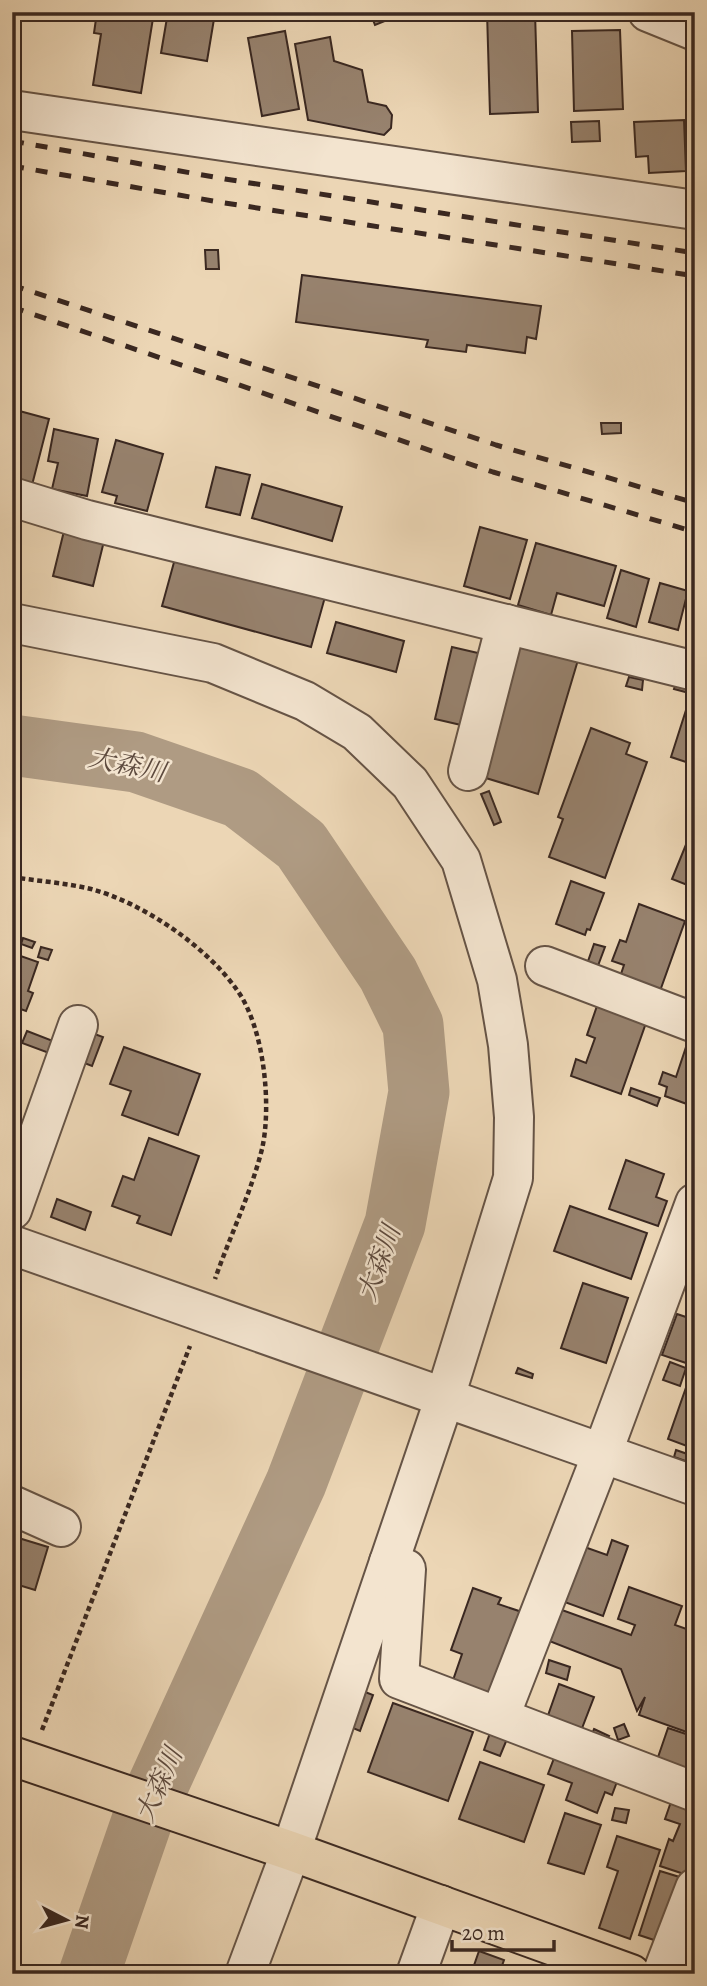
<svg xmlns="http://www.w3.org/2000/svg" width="707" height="1986" viewBox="0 0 707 1986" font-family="Alegreya,'Noto Serif JP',serif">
	<rect width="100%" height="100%" fill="#ecd6b5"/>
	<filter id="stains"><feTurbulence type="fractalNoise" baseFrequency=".00286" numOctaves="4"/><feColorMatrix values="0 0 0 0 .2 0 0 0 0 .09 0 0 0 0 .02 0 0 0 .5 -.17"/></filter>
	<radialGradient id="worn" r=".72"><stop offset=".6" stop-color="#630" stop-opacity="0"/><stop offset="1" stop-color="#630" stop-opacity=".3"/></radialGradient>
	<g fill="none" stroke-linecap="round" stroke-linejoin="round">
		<path stroke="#af9b83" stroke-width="61" d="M12 745 136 762 240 798 301 845 388 974 413 1025 419 1092 395 1224 296 1483 143 1818 89 1974"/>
	</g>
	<g fill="#97826e" stroke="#3a2821" stroke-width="2">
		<path d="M97 12H154L141 93 93 85 101 34 94 33Z"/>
		<path d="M168 12 214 19 207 61 161 53Z"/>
		<path d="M370 12H407L375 25Z"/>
		<path d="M487 12H535L538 112 490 114Z"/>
		<path d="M620 30 623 109 574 111 572 31Z"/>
		<path d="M285 31 299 109 262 116 248 38Z"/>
		<path d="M330 37 334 61 362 70 368 102 386 106 392 115 391 128 384 135 308 120 295 44Z"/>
		<path d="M684 120 686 171 649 173 648 156 636 157 634 122Z"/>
		<path d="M599 121 600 141 572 142 571 122Z"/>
		<path d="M205 250H218L219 269H206Z"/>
		<path d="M302 275 541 306 536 339 527 337 525 353 467 345 466 352 426 347 428 340 296 322Z"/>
		<path d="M12 409 49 419 32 485 12 480Z"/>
		<path d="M601 423H621V433L602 434Z"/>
		<path d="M54 429 98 439 87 496 52 489 58 463 48 461Z"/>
		<path d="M116 440 163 454 147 511 115 503 117 496 102 492Z"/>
		<path d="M216 467 250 475 240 515 206 507Z"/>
		<path d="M262 484 342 507 332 541 252 518Z"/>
		<path d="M480 527 527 540 510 599 464 586Z"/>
		<path d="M64 531 104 541 93 586 53 576Z"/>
		<path d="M536 543 616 566 604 606 557 593 551 615 518 605Z"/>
		<path d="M176 555 325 597 311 647 162 606Z"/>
		<path d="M621 570 649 579 636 627 607 618Z"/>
		<path d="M660 583 688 591 678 630 649 622Z"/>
		<path d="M336 622 404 641 396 672 327 653Z"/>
		<path d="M515 642 578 660 538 794 476 775Z"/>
		<path d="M452 647 491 656 474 728 435 719Z"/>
		<path d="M629 677 643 680 642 690 626 686Z"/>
		<path d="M677 680 691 684 689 693 674 689Z"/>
		<path d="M694 685H695V765L671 757Z"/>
		<path d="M591 728 630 743 626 754 647 762 605 878 549 857 563 819 558 817Z"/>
		<path d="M489 791 501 822 494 825 481 794Z"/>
		<path d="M687 842 695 845V888L672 879Z"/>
		<path d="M571 881 604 893 590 930 587 929 585 935 556 924Z"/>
		<path d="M639 904 685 921 660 991 620 977 624 965 612 961 620 940 626 942Z"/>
		<path d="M23 938 35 942 32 948 21 944Z"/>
		<path d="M594 944 605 947 596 971 586 967Z"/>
		<path d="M41 947 52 950 48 960 38 957Z"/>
		<path d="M12 953 38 962 28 991 33 993 26 1011 12 1006Z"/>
		<path d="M598 1003 647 1020 621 1094 571 1076 576 1059 586 1063 595 1038 587 1035Z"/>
		<path d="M27 1031 53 1041 49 1053 22 1043Z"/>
		<path d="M89 1032 103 1037 92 1066 79 1061Z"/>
		<path d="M12 1036 18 1038 12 1056Z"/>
		<path d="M689 1038 695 1040V1107L665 1096 667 1087 659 1084 663 1072 676 1077Z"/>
		<path d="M124 1047 200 1074 178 1135 122 1115 131 1091 110 1084Z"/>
		<path d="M631 1088 660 1098 657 1106 629 1095Z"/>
		<path d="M149 1138 199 1156 171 1235 137 1223 140 1216 112 1206 123 1176 134 1180Z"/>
		<path d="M626 1160 664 1174 656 1197 667 1201 658 1226 609 1209Z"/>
		<path d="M57 1199 91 1212 85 1230 51 1217Z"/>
		<path d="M570 1206 647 1233 631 1279 554 1251Z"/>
		<path d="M583 1283 628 1298 606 1363 561 1348Z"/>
		<path d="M677 1314 695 1320V1366L662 1355Z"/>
		<path d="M670 1362 686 1368 680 1386 663 1380Z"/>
		<path d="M518 1368 533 1374 532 1378 516 1373Z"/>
		<path d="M689 1379 695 1381V1449L668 1439Z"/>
		<path d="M676 1450 693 1456 691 1463 674 1457Z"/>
		<path d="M12 1536 48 1547 35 1590 12 1583Z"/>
		<path d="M612 1540 628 1546 603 1616 559 1600 579 1545 607 1555Z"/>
		<path d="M629 1587 682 1606 675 1625 695 1632V1735L639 1715 645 1697 637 1711 621 1669 539 1637 551 1606 631 1635 635 1625 618 1619Z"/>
		<path d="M473 1588 501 1598 498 1604 525 1613 493 1705 450 1689 462 1654 451 1650Z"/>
		<path d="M549 1660 570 1667 567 1680 546 1673Z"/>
		<path d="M559 1684 594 1697 579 1736 545 1724Z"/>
		<path d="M360 1690 373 1695 360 1731 348 1726Z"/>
		<path d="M393 1703 473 1732 448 1801 368 1772Z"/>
		<path d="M624 1724 629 1736 618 1740 614 1728Z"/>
		<path d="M668 1728 695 1737V1774L656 1763Z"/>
		<path d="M594 1729 609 1736 605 1743 591 1737Z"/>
		<path d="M490 1733 507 1739 500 1756 484 1750Z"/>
		<path d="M556 1753 618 1779 612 1795 605 1792 597 1813 566 1800 572 1783 548 1774Z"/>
		<path d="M480 1762 544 1785 524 1842 459 1819Z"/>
		<path d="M673 1796 695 1804V1853L687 1875 660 1866 669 1839 673 1841 680 1824 665 1819Z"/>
		<path d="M615 1808 629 1810 626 1823 612 1820Z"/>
		<path d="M565 1813 601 1825 584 1874 548 1863Z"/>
		<path d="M617 1836 660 1850 630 1939 599 1928 618 1871 607 1867Z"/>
		<path d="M660 1871 686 1879 660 1942 639 1935Z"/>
		<path d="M695 1920V1964L680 1958Z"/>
		<path d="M479 1951 504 1960 499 1974H471Z"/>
		<path d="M515 1966 539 1974H512Z"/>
	</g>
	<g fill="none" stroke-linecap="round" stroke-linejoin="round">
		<defs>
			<g id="minor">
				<path d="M648 12 695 31"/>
				<path d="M12 110 695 210"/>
				<path d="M12 497 87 520 695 671"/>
				<path d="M12 623 213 663 305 701 357 732 410 783 461 860 497 980 508 1045 514 1117 513 1178 445 1397 291 1851 245 1974"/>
				<path d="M468 771 506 624"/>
				<path d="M545 966 695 1023"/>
				<path d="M12 1210 78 1025"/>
				<path d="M12 1245 695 1486"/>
				<path d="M12 1505 61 1527"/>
				<path d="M389 1562 406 1569 399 1679 695 1792"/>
				<path d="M500 1716 602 1454 695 1203"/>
				<path d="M416 1974 441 1905"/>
				<path d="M662 1974 695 1888"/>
			</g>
			<path id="major" d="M12 1756 291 1851 631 1974"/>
		</defs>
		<use href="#minor" stroke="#665446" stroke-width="42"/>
		<use href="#major" stroke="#3a2821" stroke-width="42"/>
		<g stroke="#3a2821" stroke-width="4.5" stroke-dasharray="5 3.5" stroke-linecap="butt">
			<path d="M12 877C38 881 66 883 91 889 143 903 206 946 237 990 264 1027 272 1105 262 1149 251 1193 230 1236 215 1279"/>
			<path d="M42 1730 190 1346"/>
			<path d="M12 1809 18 1793"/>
		</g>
		<use href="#minor" stroke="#f3e4cf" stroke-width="38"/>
		<use href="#major" stroke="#ecd6b5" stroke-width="38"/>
		<g stroke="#3a2821" stroke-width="5" stroke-dasharray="12 12" stroke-linecap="butt">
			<path d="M12 141 225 179 695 253"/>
			<path d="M12 166 219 202 695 276"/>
			<path d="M12 285 496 445 695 503"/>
			<path d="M12 307 493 472 695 532"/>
		</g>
	</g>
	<g text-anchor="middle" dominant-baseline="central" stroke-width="5" stroke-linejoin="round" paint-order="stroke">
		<g font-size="26" font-style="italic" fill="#5d4a3e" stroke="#f3e4cf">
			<text transform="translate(127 765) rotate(12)">大森川</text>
			<text transform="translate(379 1263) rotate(-70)">大森川</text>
			<text transform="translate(159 1785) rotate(-66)">大森川</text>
		</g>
	</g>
	<rect width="707" height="1986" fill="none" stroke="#ecd6b5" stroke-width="42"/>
	<rect x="14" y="14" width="679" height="1958" fill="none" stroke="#3a2821" stroke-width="3.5"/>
	<rect x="21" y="21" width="665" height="1944" fill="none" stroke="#3a2821" stroke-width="2"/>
	<g transform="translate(66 1920) rotate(96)" stroke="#f3e4cf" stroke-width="5" paint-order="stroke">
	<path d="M0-5L12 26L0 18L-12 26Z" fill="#3a2821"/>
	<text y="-10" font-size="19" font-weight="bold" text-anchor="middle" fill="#3a2821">N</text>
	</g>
	<path d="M452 1940v10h102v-10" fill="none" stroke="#3a2821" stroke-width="3.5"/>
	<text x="462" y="1940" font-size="21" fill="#3a2821" stroke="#f3e4cf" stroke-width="5" paint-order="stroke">20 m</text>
	<rect width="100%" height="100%" filter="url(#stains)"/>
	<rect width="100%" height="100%" fill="url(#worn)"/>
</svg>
